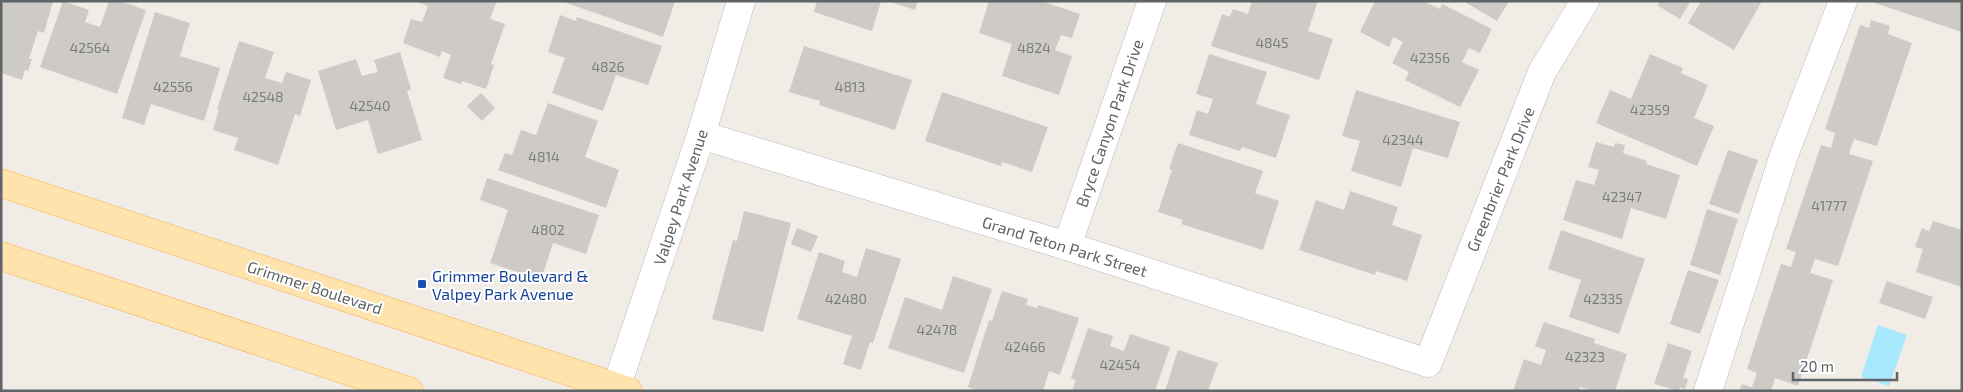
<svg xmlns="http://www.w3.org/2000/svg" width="1963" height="392" viewBox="0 0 1963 392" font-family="'Exo 2',sans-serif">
	<rect width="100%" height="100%" fill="#f1ede6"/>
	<path fill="#a8e8ff" d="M1878 325 1907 335 1889 386 1861 377Z"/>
	<g fill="#cecac5">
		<path d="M1 1H53L44 33 38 31 29 59H32L28 71 25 70 22 80 1 73Z"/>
		<path d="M63 1 89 10 85 22 100 27 109 1H120L146 10 117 94 40 67Z"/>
		<path d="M414 1H497L490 19 505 24 491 64 494 65 486 89 462 81 461 84 443 78 451 55 442 51 440 57 403 43 411 19 422 22 428 6Z"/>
		<path d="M561 1H675L663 37Z"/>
		<path d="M817 1H881L872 31 814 12Z"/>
		<path d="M888 1H918L915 10Z"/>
		<path d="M989 1H1041L1080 14 1072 38 1061 35 1055 50 1072 56 1059 95 1002 76 1012 44 979 33Z"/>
		<path d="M1252 1H1318L1308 31 1333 39 1319 80 1211 46 1222 14 1230 17 1233 9 1248 14Z"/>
		<path d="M1375 1H1423L1440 9 1442 4 1492 29 1480 53 1469 48 1462 62 1479 70 1460 107 1405 80 1409 72 1392 63 1403 42 1393 37 1389 47 1360 32Z"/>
		<path d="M1463 1H1509L1497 21Z"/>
		<path d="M1660 1H1691L1680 19 1657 5Z"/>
		<path d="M1701 1H1762L1734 50 1688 23Z"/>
		<path d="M1872 1H1962V32L1872 2Z"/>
		<path d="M155 12 190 23 180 56 220 68 204 121 151 104 144 125 122 118Z"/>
		<path d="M560 15 576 21 577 17 662 46 648 85 616 75 603 111 552 93 565 58 548 52Z"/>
		<path d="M1871 20 1890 26 1888 34 1912 43 1877 146 1854 139 1849 154 1873 161 1838 266 1815 259 1810 273 1833 280 1798 386 1775 378 1771 391H1739L1742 384 1752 387 1757 373 1747 369 1781 264 1791 267 1796 252 1786 249 1821 145 1831 148 1835 133 1825 129 1860 25 1869 28Z"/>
		<path d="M239 41 274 52 265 78 282 83 286 72 311 80 300 116 295 114 278 165 234 150 238 138 213 130 219 109H217Z"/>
		<path d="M804 46 912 80 895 130 819 105 820 101 789 92Z"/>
		<path d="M400 52 411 89 407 91 422 140 378 154 368 120 336 130 318 71 356 59 362 76 378 72 374 60Z"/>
		<path d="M1209 54 1267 72 1256 104 1290 115 1276 158 1242 147 1240 151 1189 135 1197 110 1208 114 1213 99 1196 94Z"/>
		<path d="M1650 54 1683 68 1681 73 1708 85 1694 118 1714 126 1697 166 1596 123 1610 90 1631 99Z"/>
		<path d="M1356 90 1460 122 1448 158 1413 148 1401 187 1351 171 1360 141 1342 136Z"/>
		<path d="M942 92 1048 127 1032 172 1002 162 1001 166 925 141Z"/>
		<path d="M481 93 495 108 482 121 467 106Z"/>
		<path d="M548 103 598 121 585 157 619 170 606 208 498 170 505 153 512 155 521 130 536 135Z"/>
		<path d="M1596 142 1614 147 1615 143 1625 145 1623 153 1647 161 1646 164 1680 175 1666 219 1631 208 1622 239 1563 220 1576 180 1594 185 1599 170 1588 167Z"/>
		<path d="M1178 143 1263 171 1255 193 1279 201 1263 250 1181 224 1183 220 1158 212 1172 170 1169 169Z"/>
		<path d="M1728 150 1758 160 1739 214 1709 204Z"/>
		<path d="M487 178 599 215 586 254 553 243 541 280 490 263 508 210 480 200Z"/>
		<path d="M1350 191 1398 207 1392 225 1422 235 1407 281 1376 271 1375 275 1299 250 1316 200 1344 210Z"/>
		<path d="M1707 209 1738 219 1720 275 1690 265Z"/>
		<path d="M744 211 791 223 763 332 712 319 733 240 737 241Z"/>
		<path d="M1933 221 1962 230V287L1916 272 1923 249 1915 247 1922 228 1929 231Z"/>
		<path d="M797 228 818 236 811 252 791 244Z"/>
		<path d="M1561 230 1645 259 1619 334 1569 317 1581 280 1548 269Z"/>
		<path d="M866 248 901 259 873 343 870 342 861 370 843 364 852 336 797 319 819 252 845 261 842 272 857 277Z"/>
		<path d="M1688 270 1719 280 1700 334 1670 324Z"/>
		<path d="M953 276 992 289 964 373 888 348 905 297 942 310Z"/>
		<path d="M1887 281 1933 297 1925 319 1879 303Z"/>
		<path d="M1002 291 1028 299 1026 305 1037 308 1038 305 1079 318 1060 375 1049 371 1043 391H978L968 387 989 320 992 321Z"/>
		<path d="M1544 322 1595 339 1594 343 1627 354 1615 391H1592L1580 387 1579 391H1513L1524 359 1541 365 1546 350 1535 346Z"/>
		<path d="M1088 328 1113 336 1110 346 1124 351 1130 334 1170 347 1155 391H1072L1076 380 1071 378Z"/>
		<path d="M1668 343 1692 351 1683 378 1688 379 1685 389 1680 387 1679 391 1654 384Z"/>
		<path d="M1178 350 1218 363 1208 391H1165Z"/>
	</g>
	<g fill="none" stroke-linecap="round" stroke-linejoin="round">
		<defs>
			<g id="minor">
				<path d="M701 135 1067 246 1428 363 1542 72 1585 1"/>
				<path d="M1067 246 1152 1"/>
				<path d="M615 391 701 135 741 1"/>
				<path d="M1708 391 1784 155 1843 1"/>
			</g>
			<g id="major">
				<path d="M1 183 628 391"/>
				<path d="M1 256 409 391"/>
			</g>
		</defs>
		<use href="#minor" stroke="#b7babd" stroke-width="29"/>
		<use href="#major" stroke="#f8af58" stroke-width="29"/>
		<use href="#minor" stroke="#fff" stroke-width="28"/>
		<use href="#major" stroke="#ffe3ad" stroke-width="28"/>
	</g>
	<rect fill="#1a4fb4" stroke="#fff" stroke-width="2" x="417" y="279" width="10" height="10" rx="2.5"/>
	<g text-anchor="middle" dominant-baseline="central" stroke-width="4" stroke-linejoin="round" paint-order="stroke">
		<g font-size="14" fill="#7a7e7e">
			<text x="1272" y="42">4845</text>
			<text x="90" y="47">42564</text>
			<text x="1034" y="47">4824</text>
			<text x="1430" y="57">42356</text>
			<text x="608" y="66">4826</text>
			<text x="173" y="86">42556</text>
			<text x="850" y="86">4813</text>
			<text x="263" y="96">42548</text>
			<text x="370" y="105">42540</text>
			<text x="1650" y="109">42359</text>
			<text x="1403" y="139">42344</text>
			<text x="544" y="156">4814</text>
			<text x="1622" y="196">42347</text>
			<text x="1829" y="205">41777</text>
			<text x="548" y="229">4802</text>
			<text x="846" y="298">42480</text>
			<text x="1603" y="298">42335</text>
			<text x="937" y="329">42478</text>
			<text x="1025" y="346">42466</text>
			<text x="1585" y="356">42323</text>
			<text x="1120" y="364">42454</text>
		</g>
		<g font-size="16" fill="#5e6467" stroke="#fff">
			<text transform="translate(1109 123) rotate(-71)">Bryce Canyon Park Drive</text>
			<text transform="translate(1500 179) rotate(-68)">Greenbrier Park Drive</text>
			<text transform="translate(680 197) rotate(-72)">Valpey Park Avenue</text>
			<text transform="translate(1065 246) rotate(17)">Grand Teton Park Street</text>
			<text transform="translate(315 287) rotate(18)">Grimmer Boulevard</text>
		</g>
		<g font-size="16" fill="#164399" stroke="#fff" text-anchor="start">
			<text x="432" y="275">Grimmer Boulevard &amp;<tspan x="432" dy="18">Valpey Park Avenue</tspan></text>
		</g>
	</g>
	<rect width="1963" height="392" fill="none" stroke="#5e6467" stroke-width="5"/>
	<path d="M1793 372v8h104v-8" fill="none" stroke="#5e6467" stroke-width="2.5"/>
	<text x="1800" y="372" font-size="15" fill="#5e6467" stroke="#ffffff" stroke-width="4" paint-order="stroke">20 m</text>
</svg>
